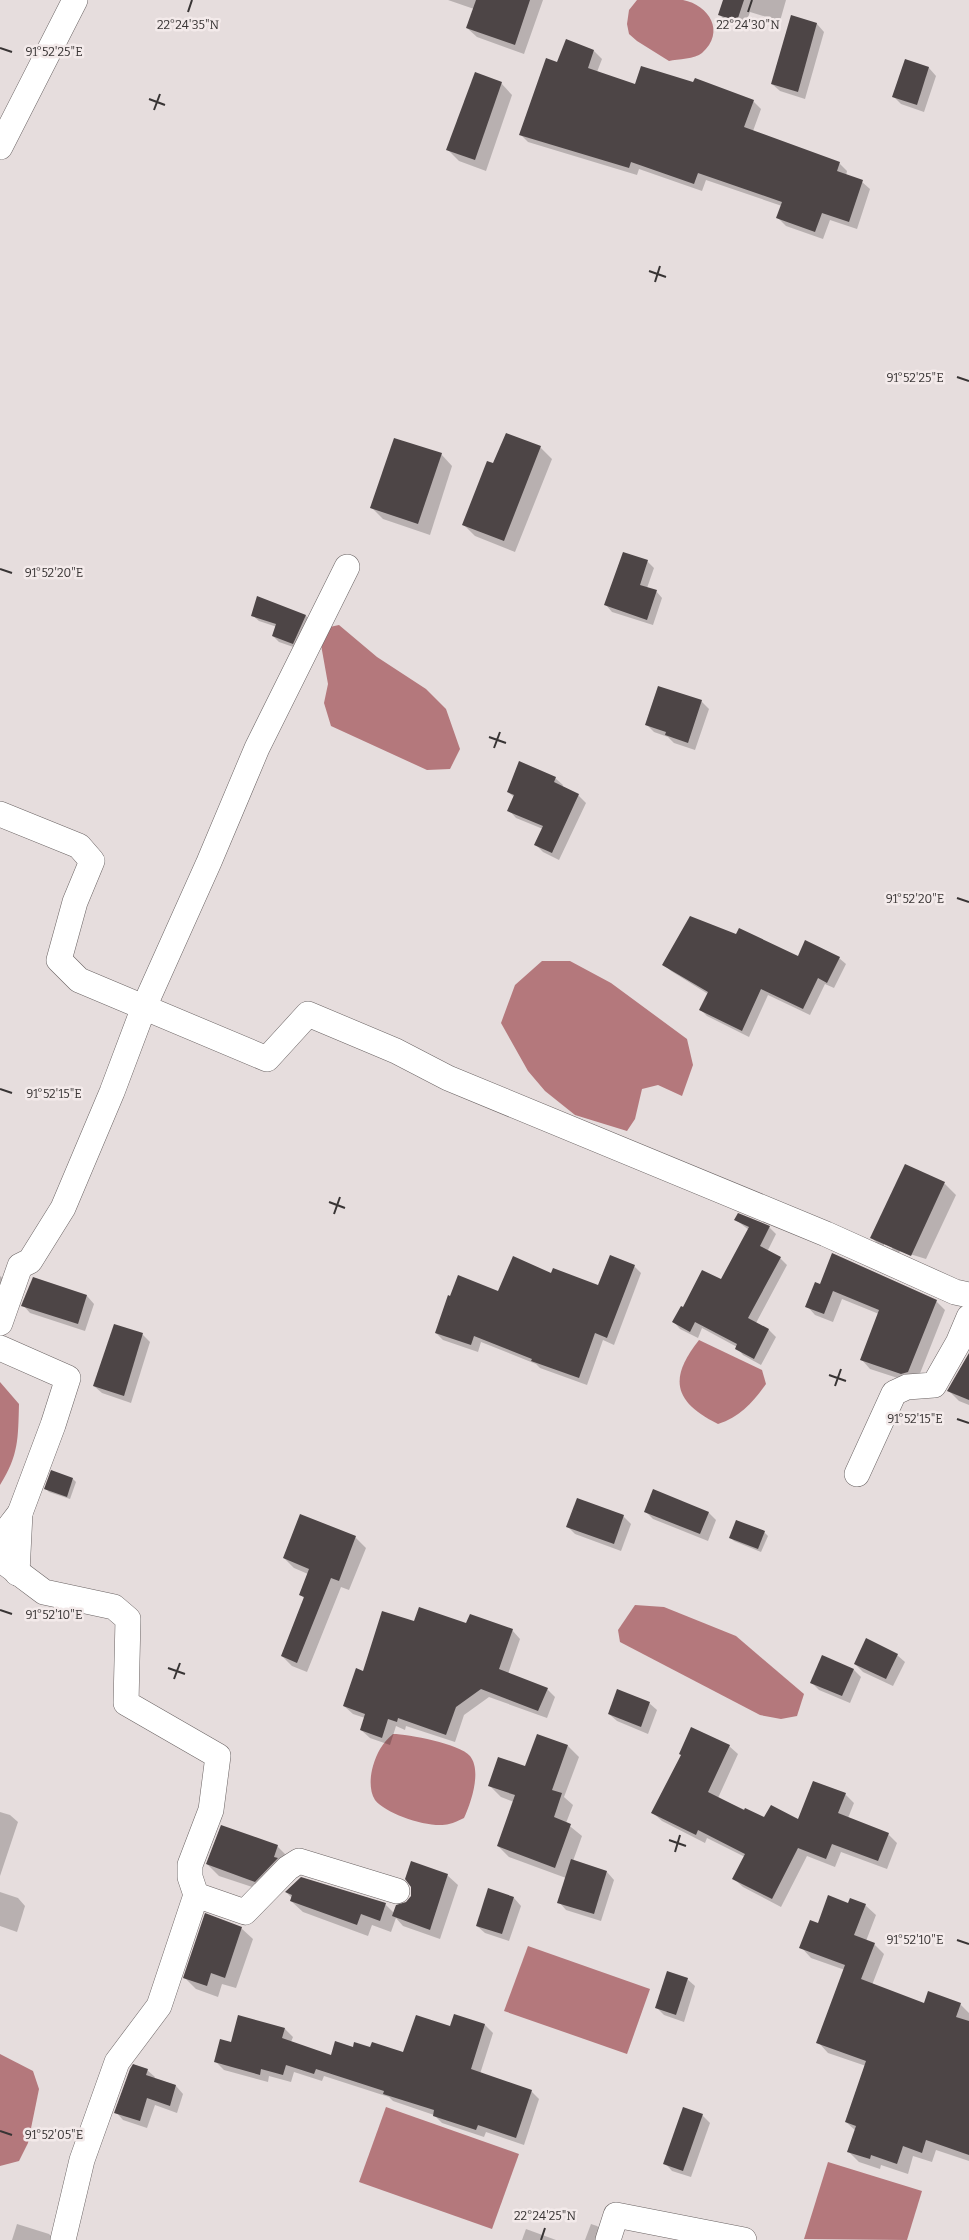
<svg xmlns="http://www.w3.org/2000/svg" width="969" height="2240" viewBox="0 0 969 2240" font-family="Bitter,serif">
	<rect width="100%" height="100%" fill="#e6dddd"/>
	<g fill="#b4787c">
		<path d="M637 0C651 0 669 0 683 0 709 5 726 32 702 53 695 59 678 59 669 61L637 41 629 34 627 24 629 10Z"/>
		<path d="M339 625 377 657 426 689 446 709 460 749 450 769 427 770 331 726 324 703 328 684 320 639 325 628Z"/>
		<path d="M542 961H570L611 983 687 1039 693 1065 682 1096 658 1085 642 1089 635 1119 627 1131 575 1115 545 1091 528 1071 501 1023 515 985Z"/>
		<path d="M699 1340 762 1370 766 1384C753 1402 740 1417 718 1424 674 1402 668 1379 699 1340Z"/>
		<path d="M0 1382 19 1404C18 1438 19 1455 0 1485Z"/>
		<path d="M635 1605 664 1607 736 1636 804 1694 797 1716 781 1719 760 1715 620 1642 618 1630Z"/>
		<path d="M393 1734C408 1734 460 1744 470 1756 482 1771 471 1803 464 1818 459 1820 454 1823 449 1824 431 1829 387 1815 375 1800 369 1791 370 1776 373 1766 377 1753 382 1743 393 1734Z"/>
		<path d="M528 1946 650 1989 627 2054 504 2011Z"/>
		<path d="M0 2054 33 2071 39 2089 28 2143 19 2161 0 2166Z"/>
		<path d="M386 2107 519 2154 492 2229 359 2182Z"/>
		<path d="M828 2162 922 2191 907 2240 804 2239Z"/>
	</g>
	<g fill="#0003" fill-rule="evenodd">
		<path d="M448 0H543L524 54 477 37 467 28 474 9Z"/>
		<path d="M724 0H786L780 21 750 12 744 28 727 22 720 15Z"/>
		<path d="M792 17 817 24 824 32 805 99 780 91 772 84Z"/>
		<path d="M594 51 602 59 597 72 636 85 753 101 761 109 753 131 839 163 847 171 846 176 862 182 870 189 857 229 830 220 823 239 786 226 778 218 782 206 706 180 702 191 639 169 637 175 528 142 520 134 558 63Z"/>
		<path d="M905 60 929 68 936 76 924 112 901 104 893 96Z"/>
		<path d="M501 83 512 95 486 171 459 161 448 150Z"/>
		<path d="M506 434 540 447 552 459 515 552 475 536 463 524 494 465Z"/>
		<path d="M441 454 452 466 430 535 383 519 372 508Z"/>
		<path d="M647 561 654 568 647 588 656 591 662 598 653 625 612 612 606 605Z"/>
		<path d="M258 598 306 616 312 622 299 649 279 642 273 636 277 627 259 621 252 615Z"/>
		<path d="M701 701 709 709 695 750 674 743 668 737 654 732 646 724Z"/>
		<path d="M555 778 563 785 562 788 578 795 586 803 559 860 543 852 535 844 543 829 516 818 509 810 514 797 508 792Z"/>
		<path d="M798 958H839L846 964 834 988 825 984 810 1015 768 995 749 1037 707 1016 700 1009 708 994 671 971 664 964Z"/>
		<path d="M906 1165 945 1184 956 1195 926 1259 900 1251 898 1256 883 1249 872 1238ZM884 1243 893 1247 892 1249 884 1246Z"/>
		<path d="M736 1220 769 1227 776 1234 767 1252 780 1258 787 1265 756 1323 769 1330 776 1337 761 1365 743 1355 737 1348V1347L702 1328 698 1338 680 1329 674 1322 683 1309 721 1281 749 1230Z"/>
		<path d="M634 1266 641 1273 614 1345 603 1340 587 1385 540 1368 536 1364 481 1342 478 1352 443 1340 436 1333 499 1292 599 1287Z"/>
		<path d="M0 1276 9 1284 0 1308Z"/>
		<path d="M816 1284 936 1301 945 1310 917 1381 910 1382 870 1369 862 1360 879 1314 842 1299 833 1322 815 1315 807 1306Z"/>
		<path d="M87 1296 94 1304 85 1331 30 1313 23 1305Z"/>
		<path d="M142 1334 150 1342 131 1403 102 1393 94 1386Z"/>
		<path d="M969 1355V1405L959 1401 949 1391Z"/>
		<path d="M73 1479 76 1482 70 1499 49 1492 46 1489Z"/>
		<path d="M653 1491 709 1513 716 1520 708 1541 653 1519 645 1511Z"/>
		<path d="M301 1516 355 1537 366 1548 349 1590 341 1587 307 1672 292 1666 282 1656 305 1599 300 1594 308 1574 294 1568 284 1558Z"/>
		<path d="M623 1516 631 1524 621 1551 575 1534 568 1527Z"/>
		<path d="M764 1532 768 1536 761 1552 734 1541 731 1538Z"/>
		<path d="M415 1623 467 1625 512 1630 520 1639 508 1674 547 1689 555 1697 547 1718 489 1697 464 1715 455 1742 406 1726 405 1730 396 1726 390 1745 370 1738 361 1730 365 1718 353 1714 344 1706 364 1672Z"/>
		<path d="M897 1655 905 1662 893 1686 863 1672 855 1664Z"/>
		<path d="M854 1670 861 1677 850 1703 819 1690 811 1682Z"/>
		<path d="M649 1703 657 1710 648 1734 617 1721 609 1714Z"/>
		<path d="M568 1746 579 1757 564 1797 573 1805 566 1823 582 1836 573 1861 607 1872 614 1880 601 1921 566 1910 559 1902 566 1878 509 1857 498 1846 514 1802 501 1797 490 1786Z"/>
		<path d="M729 1746 738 1754 718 1798 765 1819 799 1821 845 1794 854 1803 848 1818 888 1834 897 1843 887 1869 841 1852 835 1867 807 1856 781 1907 743 1887 734 1879 745 1857 707 1838 705 1843 662 1821 653 1813Z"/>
		<path d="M0 1812 10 1815 18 1822 0 1876Z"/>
		<path d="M277 1846 289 1858 267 1892 219 1876 207 1864Z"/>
		<path d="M447 1875 458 1885 440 1939 403 1926 396 1918 391 1932 372 1925 368 1936 303 1912 291 1901 292 1898 286 1892 385 1904 394 1913Z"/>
		<path d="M0 1892 18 1898 25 1906 17 1932 0 1926Z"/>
		<path d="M514 1898 521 1906 509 1941 485 1933 477 1926Z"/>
		<path d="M848 1904 865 1905 876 1915 866 1941 874 1944 884 1954 872 1985 925 2004H960L969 2013V2161L936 2150 932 2162 913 2156 908 2174 881 2165 880 2169 859 2162 849 2152 856 2131 846 2122 866 2066 828 2053 818 2042 845 1970 811 1958 801 1947 818 1925Z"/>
		<path d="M241 1928 253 1939 236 1988 222 1984 218 1997 196 1989 185 1978Z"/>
		<path d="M687 1979 695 1986 684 2022 664 2015 657 2008Z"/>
		<path d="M455 2016 485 2025 493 2033 480 2074 531 2091 539 2099 524 2145 486 2132 484 2137 442 2123 434 2115 393 2101 389 2097 324 2076 322 2081 294 2072 291 2082 269 2076 268 2082 224 2070 216 2062 232 2044 285 2029 293 2037 291 2042 331 2056 353 2049 371 2048 404 2053 451 2028Z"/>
		<path d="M147 2070 155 2077 154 2079 176 2086 183 2094 177 2113 155 2105 147 2128 123 2120 116 2112Z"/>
		<path d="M702 2115 710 2123 691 2177 672 2171 665 2163Z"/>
		<path d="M17 2224 49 2234 55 2240H12Z"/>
		<path d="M591 2224 597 2226 608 2236 607 2240H585Z"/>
		<path d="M526 2229 556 2240H522Z"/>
	</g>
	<g fill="#4d4546">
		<path d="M476 0H530L515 45 466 28Z"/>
		<path d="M723 0H744L737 21 718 15Z"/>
		<path d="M791 15 817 23 798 92 771 84Z"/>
		<path d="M566 39 594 50 588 68 635 84 641 66 693 82 695 78 754 100 744 127 840 162 837 171 863 180 849 222 822 213 815 232 776 218 782 202 698 173 694 184 631 162 629 168 519 135 546 58 557 62Z"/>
		<path d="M905 59 929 67 917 105 892 97Z"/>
		<path d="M475 72 502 82 475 160 446 150Z"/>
		<path d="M506 433 541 446 504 541 462 525 487 461 493 463Z"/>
		<path d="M394 438 442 453 418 524 370 508Z"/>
		<path d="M623 552 648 560 640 585 657 590 647 620 604 605Z"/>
		<path d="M257 596 306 615 293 644 272 636 276 624 251 616Z"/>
		<path d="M658 686 702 700 688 743 665 735 666 732 645 725Z"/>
		<path d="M519 761 556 777 554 782 579 794 552 853 534 845 543 826 507 811 514 795 507 792Z"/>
		<path d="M690 916 736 934 739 928 798 956 805 940 840 957 827 983 818 978 803 1009 761 989 742 1031 699 1010 708 992 662 965Z"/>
		<path d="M905 1164 945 1182 911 1256 870 1238Z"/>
		<path d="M738 1213 770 1226 760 1246 781 1257 748 1318 769 1329 754 1359 735 1349 737 1344 695 1322 690 1332 672 1322 681 1306 683 1307 702 1270 721 1279 749 1227 734 1220Z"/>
		<path d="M832 1253 937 1300 908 1372 901 1374 860 1360 879 1310 833 1291 824 1314 805 1307 815 1282 820 1284Z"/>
		<path d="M610 1255 635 1265 607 1338 595 1333 579 1378 531 1361 532 1359 474 1336 471 1345 435 1333 448 1295 450 1296 458 1275 498 1291 513 1256 551 1273 553 1268 598 1285Z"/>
		<path d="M33 1277 87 1295 78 1324 21 1306Z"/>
		<path d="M114 1324 143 1333 124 1396 93 1386Z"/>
		<path d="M969 1353V1400L947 1391Z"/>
		<path d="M51 1470 73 1478 67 1497 44 1489Z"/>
		<path d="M653 1489 709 1512 700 1534 644 1512Z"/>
		<path d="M577 1498 624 1515 614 1544 566 1527Z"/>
		<path d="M300 1514 356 1536 339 1581 331 1578 297 1663 281 1656 304 1597 299 1595 309 1569 283 1558Z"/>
		<path d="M736 1520 765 1531 758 1549 729 1538Z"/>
		<path d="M419 1607 466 1623 470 1614 513 1629 499 1669 548 1688 538 1711 481 1689 456 1707 446 1735 398 1718 397 1722 388 1719 382 1738 360 1730 365 1714 343 1706 356 1668 363 1671 382 1611 414 1621Z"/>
		<path d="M866 1638 898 1654 886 1679 854 1664Z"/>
		<path d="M822 1655 854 1669 842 1696 810 1683Z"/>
		<path d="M617 1689 650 1702 641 1727 608 1714Z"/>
		<path d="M691 1727 730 1745 708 1792 744 1810 745 1808 764 1817 771 1805 798 1819 813 1781 846 1793 838 1813 889 1833 878 1861 832 1844 826 1859 798 1848 772 1899 732 1879 745 1854 698 1830 696 1835 651 1813 681 1755 679 1754Z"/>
		<path d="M537 1734 568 1745 552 1790 562 1793 554 1817 571 1824 555 1868 497 1846 515 1795 488 1786 498 1757 525 1766Z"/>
		<path d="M221 1825 278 1845 274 1857 278 1858 255 1882 206 1864Z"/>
		<path d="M571 1859 607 1871 594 1914 557 1903Z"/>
		<path d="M411 1861 448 1874 430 1930 392 1916 396 1905 406 1902 411 1896V1887L405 1879Z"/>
		<path d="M301 1877 386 1903 380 1921 361 1914 357 1925 290 1901 292 1895 285 1892Z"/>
		<path d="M488 1888 514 1897 502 1934 476 1926Z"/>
		<path d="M828 1895 848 1903 850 1898 866 1904 854 1935 875 1943 861 1979 924 2003 928 1991 961 2003 956 2017 969 2021V2155L926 2140 922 2153 903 2146 897 2164 871 2155 870 2159 847 2152 856 2126 845 2122 866 2061 816 2043 845 1965 799 1948 810 1920 818 1923Z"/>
		<path d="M205 1913 242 1927 225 1978 211 1973 207 1986 183 1978Z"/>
		<path d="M667 1971 688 1978 676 2015 655 2008Z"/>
		<path d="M454 2014 485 2024 471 2069 532 2090 516 2138 478 2125 476 2130 433 2116 434 2110 383 2094 384 2091 316 2069 314 2074 286 2065 283 2075 261 2069 260 2075 214 2062 220 2039 231 2042 238 2015 285 2028 282 2038 331 2055 335 2041 353 2047 354 2042 370 2047 372 2042 403 2052 416 2015 450 2026Z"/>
		<path d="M133 2064 148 2069 146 2075 176 2085 170 2106 147 2098 140 2121 114 2113 130 2069Z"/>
		<path d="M683 2107 703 2114 683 2171 663 2164Z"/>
	</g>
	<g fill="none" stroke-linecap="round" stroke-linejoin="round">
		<defs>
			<g id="minor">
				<path d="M0 147 75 0"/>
				<path d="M0 814 79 846 92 861 75 902 59 960 79 980 267 1059 308 1014 396 1051 448 1078 826 1234 955 1292 969 1295"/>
				<path d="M0 1323 20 1266 30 1261 63 1208 112 1092 144 1007 209 862 257 748 347 567"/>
				<path d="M0 1348 68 1378 53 1425 20 1513 0 1539"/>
				<path d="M857 1474 894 1393 907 1387 934 1385 958 1343 969 1317"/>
				<path d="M0 1559 44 1592 114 1607 128 1619 126 1703 218 1756 211 1810 190 1865V1877L196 1895 159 2006 117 2062 82 2160 63 2240"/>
				<path d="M17 1573 20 1513"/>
				<path d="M196 1895 245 1912 288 1868 299 1861 397 1891"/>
				<path d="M608 2240 616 2215 744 2240"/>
			</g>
		</defs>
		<use href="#minor" stroke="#6a6363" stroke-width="26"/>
		<use href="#minor" stroke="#fff" stroke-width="25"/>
	</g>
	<path fill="none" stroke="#383434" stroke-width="2" d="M188 12 192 0M748 12 752 0M0 48 12 52M149 99 165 105M154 110 160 94M649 271 666 277M655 282 660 266M957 377 969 381M0 569 12 573M489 737 506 743M494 748 500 732M957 898 969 902M0 1089 12 1093M329 1202 345 1208M334 1214 340 1197M829 1375 846 1381M835 1386 841 1369M957 1419 969 1423M0 1610 12 1614M168 1668 185 1674M174 1679 180 1663M669 1840 686 1846M675 1852 680 1835M957 1940 969 1944M0 2131 12 2135M541 2240 545 2228"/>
	<g font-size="12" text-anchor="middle" fill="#383434" stroke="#f3eaea" stroke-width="5" stroke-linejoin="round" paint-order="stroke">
		<text x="188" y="29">22°24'35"N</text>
		<text x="748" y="29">22°24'30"N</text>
		<text x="54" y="56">91°52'25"E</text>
		<text x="915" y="382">91°52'25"E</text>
		<text x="54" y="577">91°52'20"E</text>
		<text x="915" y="903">91°52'20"E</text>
		<text x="54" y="1098">91°52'15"E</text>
		<text x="915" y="1423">91°52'15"E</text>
		<text x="54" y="1619">91°52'10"E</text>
		<text x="915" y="1944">91°52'10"E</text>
		<text x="54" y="2139">91°52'05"E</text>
		<text x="545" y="2220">22°24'25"N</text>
	</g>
</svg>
